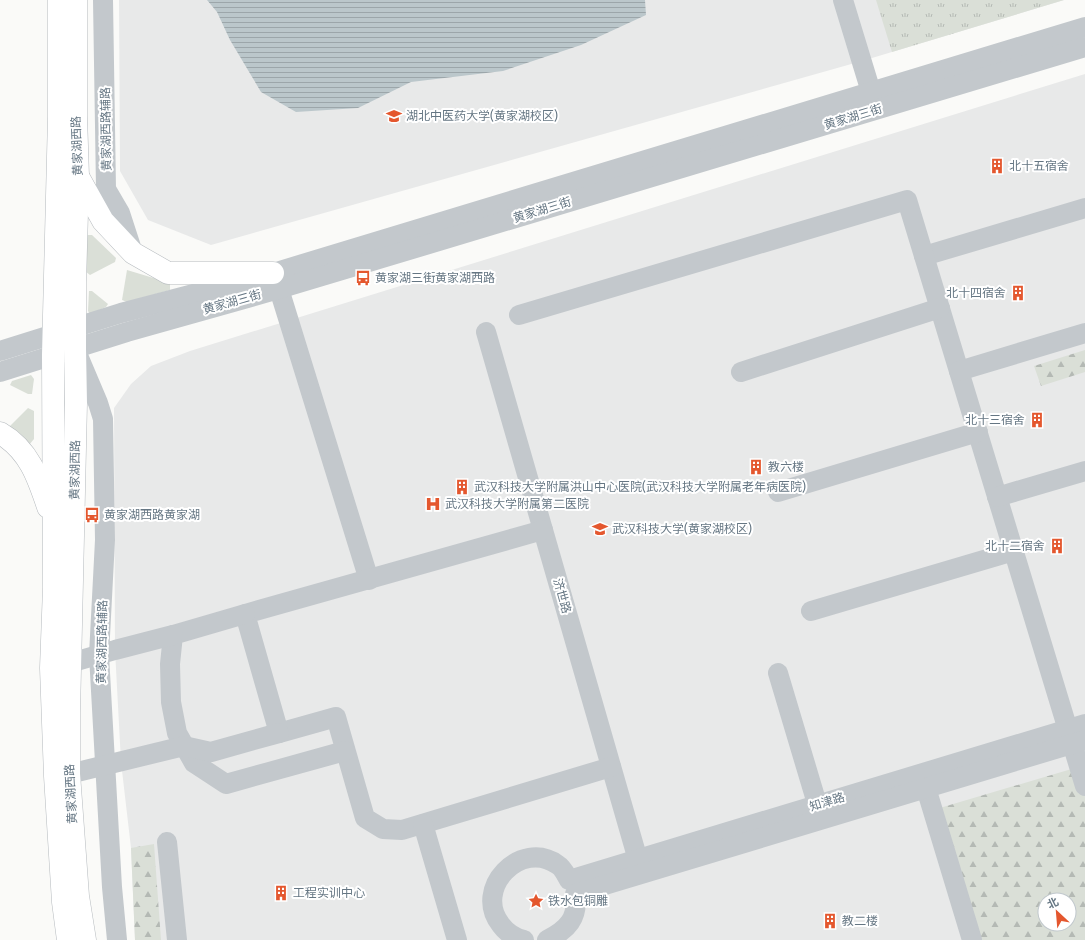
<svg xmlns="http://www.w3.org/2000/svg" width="1085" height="940" viewBox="0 0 1085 940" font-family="'Fira Sans','Noto Sans SC',sans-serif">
	<defs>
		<pattern id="forest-firs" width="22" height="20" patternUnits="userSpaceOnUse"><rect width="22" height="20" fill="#dadfd7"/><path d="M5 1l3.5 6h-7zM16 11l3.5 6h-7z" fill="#b4b9b4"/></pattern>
		<pattern id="park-tufts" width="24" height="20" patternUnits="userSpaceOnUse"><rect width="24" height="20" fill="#dadfd7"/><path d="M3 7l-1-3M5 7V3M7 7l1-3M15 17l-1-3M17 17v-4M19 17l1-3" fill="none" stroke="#b4b9b4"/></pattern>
		<pattern id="water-rules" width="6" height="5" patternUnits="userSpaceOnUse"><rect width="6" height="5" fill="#bbc7cb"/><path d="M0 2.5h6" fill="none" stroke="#9ca6aa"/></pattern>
	</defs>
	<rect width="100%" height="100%" fill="#fafaf8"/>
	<g fill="#e8e9e9" fill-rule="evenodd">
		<path d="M119 0H1064L862 61 211 245 148 220 120 171Z"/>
		<path d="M1085 74V940H135L131 848 121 762 115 650 114 408 131 384 151 366 190 351ZM1045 900H1069V924H1045Z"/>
	</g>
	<g fill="#dadfd7">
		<path d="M87 235H92L116 258 115 262 90 275 85 271Z"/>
		<path d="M127 270 170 283V290L127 302 122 300Z"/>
		<path d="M89 291H92L108 304 106 307 90 314 88 311Z"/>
		<path d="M31 375 34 379 32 394H28L10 385 12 381Z"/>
		<path d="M28 408 34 411V439L29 445 10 430V426Z"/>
	</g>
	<g fill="url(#forest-firs)" fill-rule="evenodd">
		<path d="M1085 350V372L1041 386 1034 366Z"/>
		<path d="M1085 765V940H971L933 810ZM1045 900H1069V924H1045Z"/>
		<path d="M154 844 161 940H135L131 848Z"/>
	</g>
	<path fill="url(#park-tufts)" d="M876 0H1064L892 52Z"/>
	<path fill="url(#water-rules)" d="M207 0H645L646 15 581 45 503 71 411 82 358 108 296 112 261 92 230 40 217 12Z"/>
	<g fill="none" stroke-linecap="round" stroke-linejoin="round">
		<defs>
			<g id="major">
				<path d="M59 0V117L53 355 54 588 51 668 55 776 63 902 68 940"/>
				<path d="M76 0V116L78 177 75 283V349L76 403 69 713V774L78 896 85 940"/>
				<path d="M79 178 103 221 133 253 168 273H273"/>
				<path d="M0 433C29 450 38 477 48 507"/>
			</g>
		</defs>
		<use href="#major" stroke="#b5babe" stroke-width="23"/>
		<g stroke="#c3c8cc" stroke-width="20">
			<path d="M103 0 106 189 120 213 133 253"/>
			<path d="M843 0 875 105"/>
			<path d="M924 256 1085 208"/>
			<path d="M279 289 369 580"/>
			<path d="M519 315 907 200 1085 786"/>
			<path d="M486 332 638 860"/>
			<path d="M0 351 121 313 273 273 1085 27"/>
			<path d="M76 351 98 403 103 419 105 540 99 655 112 887 117 940"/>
			<path d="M959 371 1085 333"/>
			<path d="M0 372 127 332 279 289 1085 47"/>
			<path d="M741 372 940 308"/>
			<path d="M778 492 978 432"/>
			<path d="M997 497 1085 471"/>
			<path d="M543 530 245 614 279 733 336 717 365 818 383 829 402 830 611 767"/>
			<path d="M811 611 1014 551"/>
			<path d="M245 614 173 635 170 664 171 702 177 733 194 763 226 784 345 751"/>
			<path d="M70 663 115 650 173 635"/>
			<path d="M778 673 821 817"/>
			<path d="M55 776 69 774 184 746 211 752 279 733"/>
			<path d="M926 788 972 940"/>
			<path d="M423 824 457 940"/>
			<path d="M167 842 177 940"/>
			<path d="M524 940C515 938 507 933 501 925 472 889 521 838 558 865 563 868 566 875 569 880L1085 724"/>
			<path d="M547 940C567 930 579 918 575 894L1085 740"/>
		</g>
		<use href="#major" stroke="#fff" stroke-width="22"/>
	</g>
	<defs>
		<symbol id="university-bare" viewBox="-9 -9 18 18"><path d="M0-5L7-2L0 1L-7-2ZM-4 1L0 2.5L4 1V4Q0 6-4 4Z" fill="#e4572e" stroke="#fff" stroke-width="2.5" paint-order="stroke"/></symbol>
		<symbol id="building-bare" viewBox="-9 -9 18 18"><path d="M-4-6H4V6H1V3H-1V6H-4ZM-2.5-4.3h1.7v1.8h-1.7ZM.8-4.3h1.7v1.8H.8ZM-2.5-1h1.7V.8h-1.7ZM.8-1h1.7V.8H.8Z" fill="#e4572e" stroke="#fff" stroke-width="2.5" paint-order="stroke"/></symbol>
		<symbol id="bus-bare" viewBox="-9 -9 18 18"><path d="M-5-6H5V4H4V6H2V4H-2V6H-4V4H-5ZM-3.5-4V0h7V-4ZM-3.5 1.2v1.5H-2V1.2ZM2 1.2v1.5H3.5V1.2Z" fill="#e4572e" stroke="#fff" stroke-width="2.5" paint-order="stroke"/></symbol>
		<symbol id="hospital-bare" viewBox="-9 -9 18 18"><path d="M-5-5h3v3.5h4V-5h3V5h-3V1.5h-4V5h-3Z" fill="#e4572e" stroke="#fff" stroke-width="2.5" paint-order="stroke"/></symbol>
		<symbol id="sight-bare" viewBox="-9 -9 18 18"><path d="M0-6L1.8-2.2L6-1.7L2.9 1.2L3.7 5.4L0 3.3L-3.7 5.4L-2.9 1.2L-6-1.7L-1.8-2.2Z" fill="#e4572e" stroke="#fff" stroke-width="2.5" paint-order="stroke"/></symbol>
	</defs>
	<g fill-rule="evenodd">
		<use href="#university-bare" x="383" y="105" width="22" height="22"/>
		<use href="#building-bare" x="986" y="155" width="22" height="22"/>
		<use href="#bus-bare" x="352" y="267" width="22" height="22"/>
		<use href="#building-bare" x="1007" y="282" width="22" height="22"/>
		<use href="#building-bare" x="1026" y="409" width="22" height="22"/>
		<use href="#building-bare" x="745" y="456" width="22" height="22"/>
		<use href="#building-bare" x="451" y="476" width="22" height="22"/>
		<use href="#hospital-bare" x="422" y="493" width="22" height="22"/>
		<use href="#bus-bare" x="81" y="504" width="22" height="22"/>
		<use href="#university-bare" x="589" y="518" width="22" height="22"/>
		<use href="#building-bare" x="1046" y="535" width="22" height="22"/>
		<use href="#building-bare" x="270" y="882" width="22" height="22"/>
		<use href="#sight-bare" x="525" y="890" width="22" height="22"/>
		<use href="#building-bare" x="819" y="910" width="22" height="22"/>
	</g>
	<g text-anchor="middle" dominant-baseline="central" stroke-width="4" stroke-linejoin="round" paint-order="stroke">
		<g font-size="12" fill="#657683" stroke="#fff" text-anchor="start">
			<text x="406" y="116">湖北中医药大学(黄家湖校区)</text>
			<text x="1009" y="166">北十五宿舍</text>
			<text x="375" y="278">黄家湖三街黄家湖西路</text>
			<text x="1006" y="293" text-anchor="end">北十四宿舍</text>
			<text x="1025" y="420" text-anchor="end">北十三宿舍</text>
			<text x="768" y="467">教六楼</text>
			<text x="474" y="487">武汉科技大学附属洪山中心医院(武汉科技大学附属老年病医院)</text>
			<text x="445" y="504">武汉科技大学附属第二医院</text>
			<text x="104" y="515">黄家湖西路黄家湖</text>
			<text x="612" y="529">武汉科技大学(黄家湖校区)</text>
			<text x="1045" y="546" text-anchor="end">北十二宿舍</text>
			<text x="293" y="893">工程实训中心</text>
			<text x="548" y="901">铁水包铜雕</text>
			<text x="842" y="921">教二楼</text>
		</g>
		<g font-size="12" fill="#657683" stroke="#fff">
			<text transform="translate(853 117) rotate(-17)">黄家湖三街</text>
			<text transform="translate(106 129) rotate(-91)">黄家湖西路辅路</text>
			<text transform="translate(77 146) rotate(-92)">黄家湖西路</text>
			<text transform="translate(542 210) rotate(-17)">黄家湖三街</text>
			<text transform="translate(232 302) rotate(-16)">黄家湖三街</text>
			<text transform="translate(75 470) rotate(-89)">黄家湖西路</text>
			<text transform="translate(562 596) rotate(74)">济世路</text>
			<text transform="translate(102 642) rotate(-89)">黄家湖西路辅路</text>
			<text transform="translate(71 794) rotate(-93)">黄家湖西路</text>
			<text transform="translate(827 802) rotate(-17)">知津路</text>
		</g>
	</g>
	<g transform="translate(1057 912) rotate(334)"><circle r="19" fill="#ffffff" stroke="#c1c8cd"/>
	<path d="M0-3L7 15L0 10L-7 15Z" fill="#e4572e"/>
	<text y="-6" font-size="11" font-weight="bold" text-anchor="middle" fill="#657683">北</text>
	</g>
</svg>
